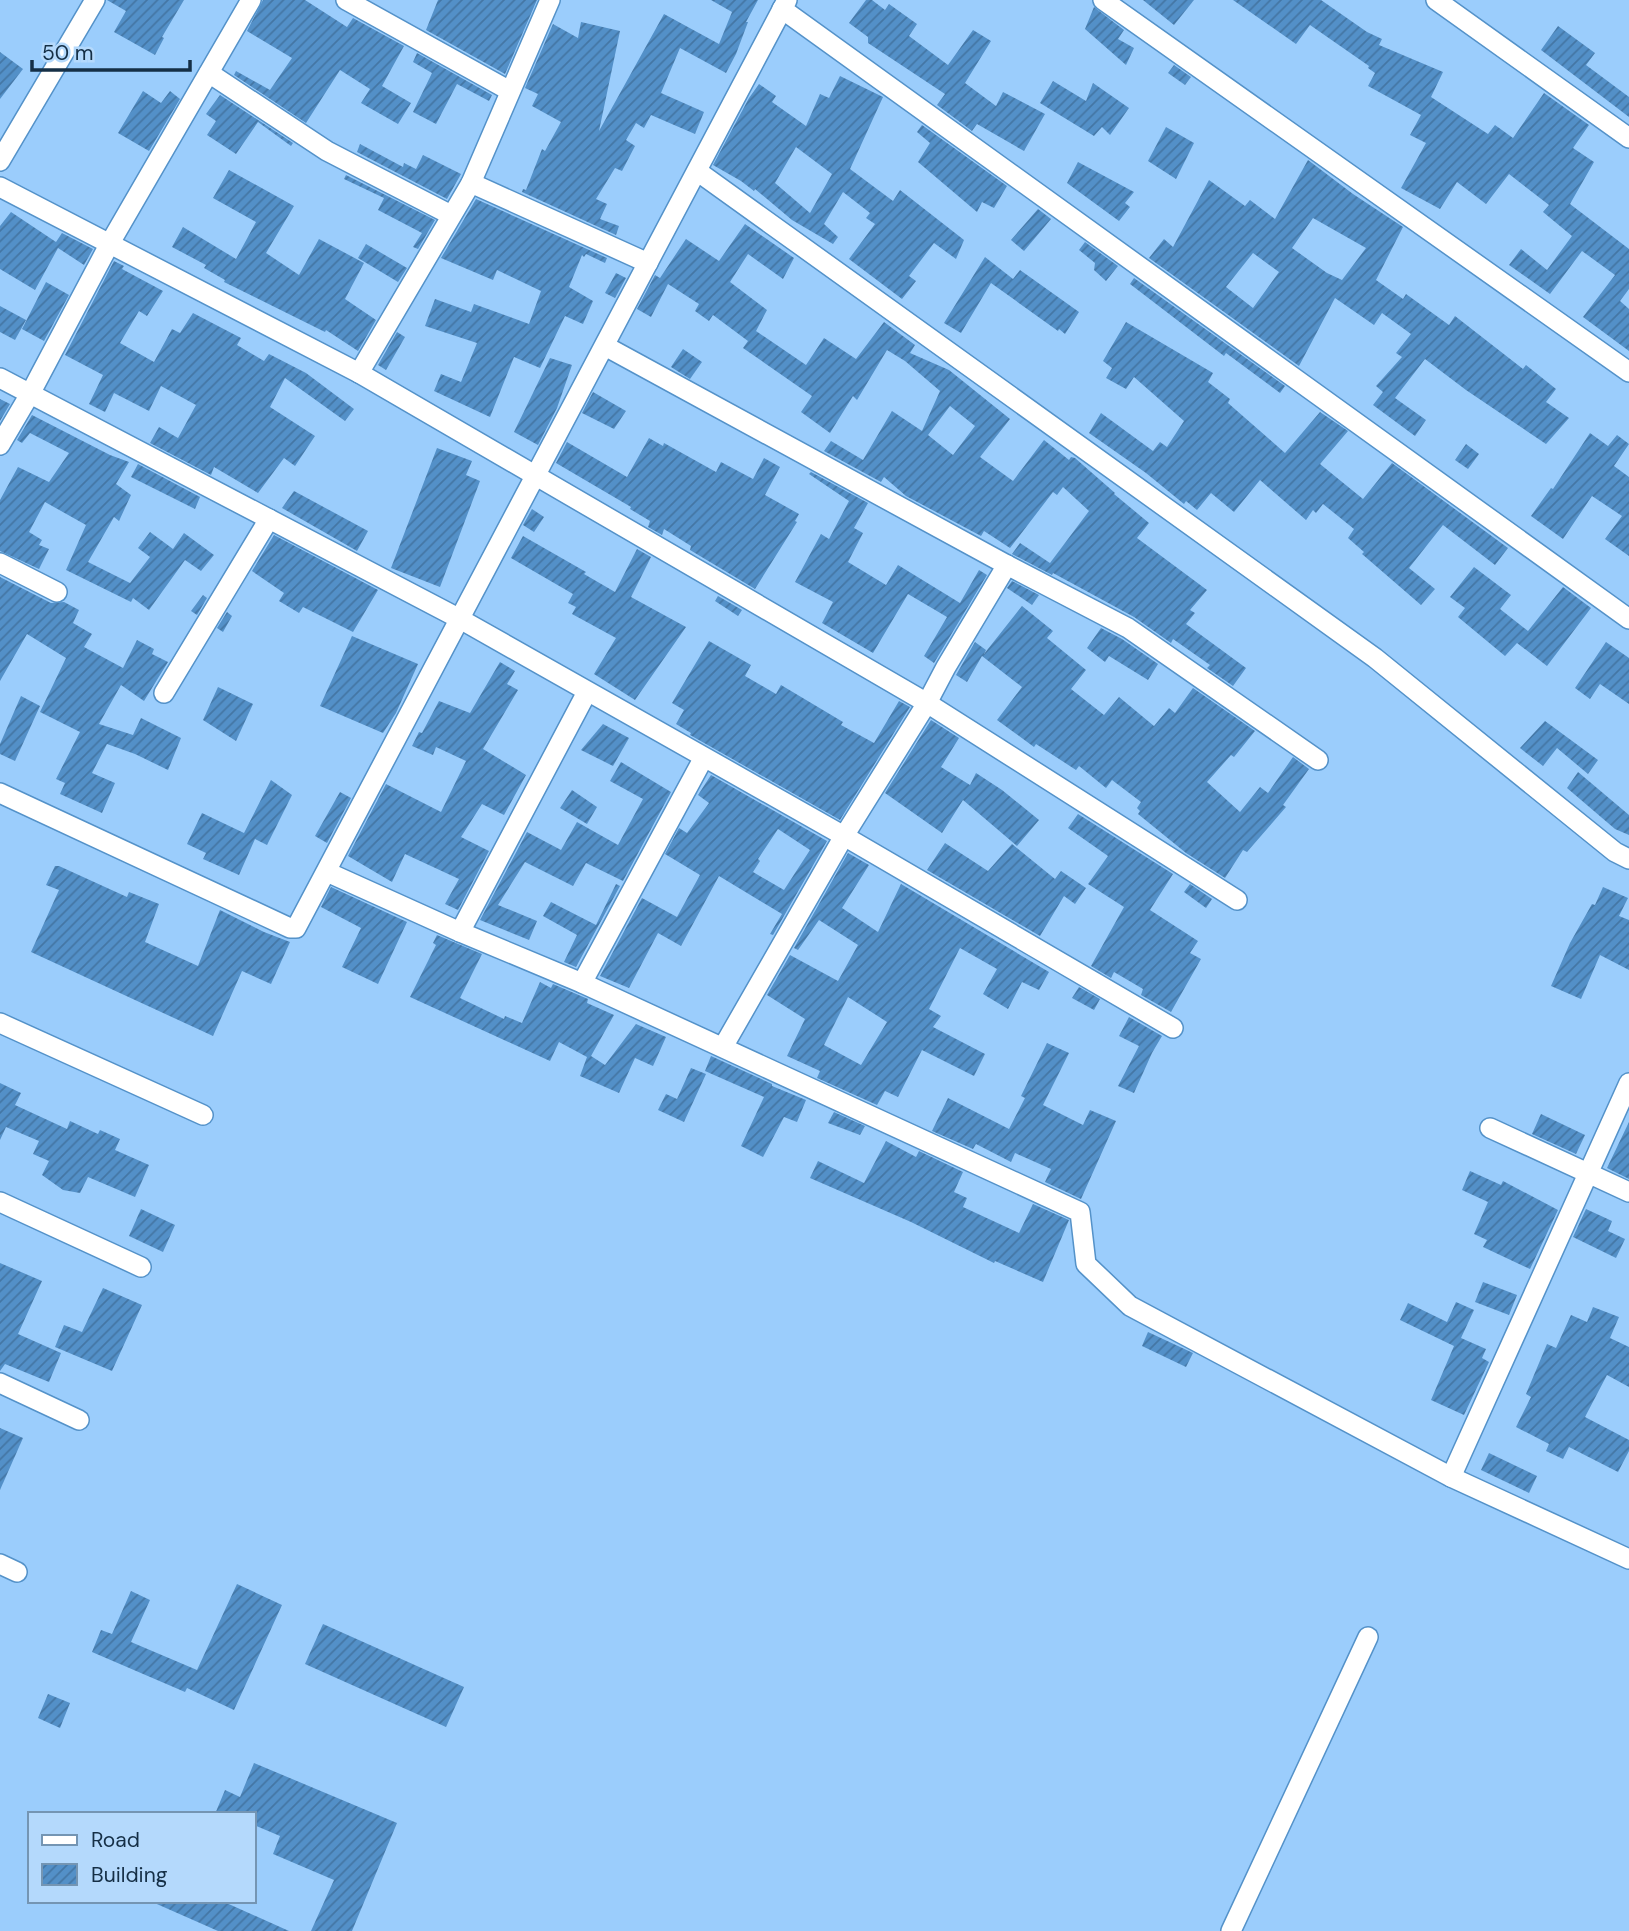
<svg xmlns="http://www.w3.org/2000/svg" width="1629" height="1931" viewBox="0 0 1629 1931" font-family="'DM Sans',sans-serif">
	<defs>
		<pattern id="building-hatch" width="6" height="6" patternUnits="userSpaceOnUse" patternTransform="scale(1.75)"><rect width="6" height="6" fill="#5390c8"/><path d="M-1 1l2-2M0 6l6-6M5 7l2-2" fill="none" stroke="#4476a4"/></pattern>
	</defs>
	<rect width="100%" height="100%" fill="#9bcdfc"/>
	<g fill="url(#building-hatch)" fill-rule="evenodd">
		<path d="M107 0H184L162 37 164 38 155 55 114 32 126 11Z"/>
		<path d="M263 0H305L347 27 353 18 404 46 382 86 411 103 398 124 361 103 370 89 340 70 306 123 234 75 236 71 270 90 292 58 247 31Z"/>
		<path d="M438 0H537L505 74 426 30Z"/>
		<path d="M711 0H758L746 22H748L736 54 726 73 680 48 661 93 704 112 695 134 651 115 644 128 636 123 626 140 635 146 622 171 615 168 596 199 607 204 600 219 619 226 616 235 522 192 523 189 526 190 542 149 545 151 561 122 532 106 538 94 525 88 553 24 578 38 581 22 620 31 599 131 664 14 719 44 732 12Z"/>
		<path d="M866 0H872L885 10 889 4 917 24 909 36 948 65 973 30 991 41 965 83 996 106 1003 92 1045 114 1024 151 977 124 972 131 937 105 945 94 868 43V37L849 23Z"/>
		<path d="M1143 0H1194L1174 25Z"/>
		<path d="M1233 0H1321L1367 32 1382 39 1379 45 1443 72 1431 97 1488 134 1495 125 1513 138 1544 93 1589 125 1573 148 1594 162 1570 204 1629 249V289L1620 301 1629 309V351L1583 317 1615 275 1582 251 1550 294 1509 265 1521 249 1547 270 1572 236 1543 212 1549 205 1509 174 1486 204 1457 182 1440 209 1401 188 1426 143 1410 135 1421 115 1368 86 1375 73 1368 68 1369 66 1310 25 1296 44Z"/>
		<path d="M1094 7 1124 30 1118 39 1134 48 1126 65 1085 29Z"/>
		<path d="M1558 26 1595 53 1586 65 1629 97V117L1541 50Z"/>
		<path d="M0 52 23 69 0 99Z"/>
		<path d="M417 53 492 95 489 101 457 84 436 124 413 112 432 73 413 62Z"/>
		<path d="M1174 65 1191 77 1185 85 1168 73Z"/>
		<path d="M840 76 883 97 850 169 893 201 900 190 964 240 956 259 934 243 909 276 916 281 902 299 849 259 875 224 866 218 870 213 843 192 824 224 838 237 833 244 792 220 755 189 754 191 741 181 713 165 749 98 759 84 776 96 772 102 806 126 820 94 829 98ZM796 147 832 174 810 213 775 183Z"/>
		<path d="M1053 81 1086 101 1093 83 1129 108 1110 135 1102 127 1094 136 1040 103Z"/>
		<path d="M143 91 161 103 170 91 180 99 149 151 118 133Z"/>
		<path d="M220 95 293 143 291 146 258 122 236 154 207 135 216 121 206 114Z"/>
		<path d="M922 125 1007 186 994 208 982 202 977 212 918 162 930 143 917 132Z"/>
		<path d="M1166 127 1194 143 1176 179 1148 161Z"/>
		<path d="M360 144 403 167 404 163 416 169 423 155 461 174 447 199 357 152Z"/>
		<path d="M1308 160 1353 194 1403 227 1376 280 1403 299 1406 294 1449 325 1455 316 1523 369 1526 365 1556 389 1546 402 1569 418 1546 444 1466 390 1425 359 1395 398 1426 420 1415 436 1373 405 1383 392 1376 386 1402 357 1396 353 1411 334 1382 313 1374 325 1335 298 1299 366 1149 258 1164 239 1173 247 1209 180 1245 206 1250 200 1275 219ZM1313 218 1366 248 1342 280 1327 273 1292 248ZM1253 253 1279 272 1253 308 1226 287Z"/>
		<path d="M1078 162 1134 192 1125 203 1130 207 1119 221 1067 183Z"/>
		<path d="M229 170 294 206 266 253 299 275 319 239 364 263 345 299 376 320 358 351 326 330 325 332 224 282 225 280 204 268 206 265 172 247 183 227 236 259 256 222 213 198Z"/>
		<path d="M346 175 435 220 418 249 413 247 422 233 378 210 384 198 344 179Z"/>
		<path d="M476 199 607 258 605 263 586 254 584 257 582 255 569 287 593 301 583 324 565 316 540 368 514 357 490 417 434 391 441 374 461 382 477 343 425 326 435 299 471 312 474 304 529 324 541 291 497 270 493 280 441 258Z"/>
		<path d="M1038 209 1051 219 1024 251 1011 240Z"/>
		<path d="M11 212 56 242 62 233 93 249 84 265 58 248 35 290 0 269V226Z"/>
		<path d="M745 224 794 258 783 279 748 254 730 282 767 310 755 333 756 331 806 365 824 338 856 359 884 322 915 345 910 353 949 370 1010 419 980 457 1013 481 1044 440 1069 460 1071 457 1075 458 1115 493 1114 494 1149 523 1137 538 1207 590 1190 610 1195 613 1186 624 1246 668 1233 686 1207 668 1210 665 1173 639 1171 643 1134 617 1053 573 1052 575 1012 554 1020 543 1050 563 1089 511 1063 487 1057 495 1053 492 1010 548 984 531 981 536 906 496 884 477 881 482 824 451 831 441 863 460 892 411 922 431 940 391 905 361 887 350 857 400 853 396 830 433 801 412 812 396 743 348 748 341 713 315 709 321 695 311 699 304 668 284 651 317 637 309 655 275 660 278 686 239 719 261ZM950 406 975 426 953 455 928 435Z"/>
		<path d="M1085 242 1118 266 1106 281 1094 270 1095 263 1079 250Z"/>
		<path d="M366 244 407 268 398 282 358 258Z"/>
		<path d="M985 257 1013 279 1020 270 1079 312 1065 334 1059 329 1058 331 991 283 961 333 944 323Z"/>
		<path d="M114 261 124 266 122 269 163 291 147 316 139 311 120 343 154 362 172 329 180 333 193 313 241 338 237 345 264 361 269 354 306 373 354 409 345 421 285 378 270 407 315 436 295 466 284 458 258 493 214 467 211 475 150 443 159 427 178 438 196 405 161 386 149 411 114 393 105 412 89 404 103 375 65 355Z"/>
		<path d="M616 273 626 278 615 298 605 293Z"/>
		<path d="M1134 278 1285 386 1280 393 1226 353 1224 356 1130 284Z"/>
		<path d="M46 282 69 295 44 341 22 329Z"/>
		<path d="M0 306 26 320 15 340 0 332Z"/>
		<path d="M1126 322 1213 373 1208 382 1230 399 1228 403 1285 453 1320 412 1348 431 1320 464 1363 499 1392 463 1508 548 1495 565 1443 525 1409 568 1435 589 1421 605 1362 554 1364 552 1348 538 1354 529 1323 504 1316 513 1313 510 1306 520 1260 480 1234 512 1211 493 1197 510 1186 501 1184 504 1146 473 1089 433 1101 413 1153 451 1160 442 1167 447 1184 421 1134 377 1126 389 1106 378 1112 368 1103 361Z"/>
		<path d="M397 332 405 337 386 370 378 365Z"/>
		<path d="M683 349 702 362 690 379 671 367Z"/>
		<path d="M550 358 572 365 557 408 538 445 514 432Z"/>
		<path d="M593 392 626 411 614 429 582 413Z"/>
		<path d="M0 399 10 404 0 421Z"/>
		<path d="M32 415 110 455 129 462 116 484 131 495 119 521 114 517 88 562 130 583 150 557 138 548 150 532 173 549 184 533 214 555 201 571 185 560 149 610 133 598 131 602 66 570 86 525 45 502 29 532 42 540 39 545 49 549 39 569 0 551V500L18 467 49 482 69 453 30 433 22 443 17 440Z"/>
		<path d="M1590 433 1608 446 1617 435 1629 444 1614 466 1629 477V556L1605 539 1622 516 1592 496 1563 539 1531 516 1551 488 1553 489Z"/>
		<path d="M649 438 663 446 664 443 716 472 721 462 753 479 764 458 780 467 765 495 799 514 795 521 797 522 755 589 690 550 691 546 664 529 662 535 648 527 650 521 630 509 631 507 556 463 567 442 627 477Z"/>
		<path d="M1466 444 1479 454 1468 469 1455 460Z"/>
		<path d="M437 448 472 461 466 475 480 481 440 587 391 568Z"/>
		<path d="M138 464 200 497 195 509 131 477Z"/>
		<path d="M811 472 868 503 854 528 863 533 848 562 886 585 898 565 960 603 979 570 987 575 934 663 924 656 947 617 908 594 873 653 822 623 833 602 795 582 821 534 829 539 849 501 809 474Z"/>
		<path d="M294 491 368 531 357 551 282 508Z"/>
		<path d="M532 509 544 517 534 532 523 525Z"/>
		<path d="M274 535 378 590 353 632 303 607 299 613 279 601 284 593 252 571Z"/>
		<path d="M523 536 586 572 584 574 615 592 637 549 651 557 631 597 686 627 635 700 594 674 616 638 572 614 576 607 568 603 573 594 511 558Z"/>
		<path d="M1474 567 1511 595 1500 609 1528 631 1563 587 1591 608 1547 666 1517 643 1505 656 1458 617 1465 608 1450 597Z"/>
		<path d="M0 577 51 603 64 602 79 610 73 623 92 634 84 647 123 668 137 640 154 649 152 654 168 662 144 701 121 685 99 724 133 735 141 718 181 738 168 770 135 754 107 744 92 773 115 783 102 813 60 794 65 783 56 779 80 732 40 712 66 658 27 634 0 681Z"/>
		<path d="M1012 581 1039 595 1032 605 1007 588Z"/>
		<path d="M203 595 207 598 197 615 191 611Z"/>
		<path d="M718 596 742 610 738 616 715 601Z"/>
		<path d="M1022 606 1053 631 1047 638 1086 670 1071 689 1104 715 1119 697 1154 726 1169 708 1175 713 1193 688 1255 731 1234 757 1231 755 1207 782 1240 812 1260 787 1268 793 1293 757 1309 769 1283 805 1286 807 1247 852 1243 850 1225 878 1186 853 1138 814 1140 811 1137 808 1141 802 1112 780 1106 788 1079 766 1076 770 1036 744 1034 747 997 720 1022 687 982 656 967 682 956 675 975 642 986 650 984 654Z"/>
		<path d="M227 612 232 616 223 632 217 628Z"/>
		<path d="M1101 628 1122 639 1158 664 1148 680 1109 656 1105 662 1087 648Z"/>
		<path d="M352 636 418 664 396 713 383 733 320 706Z"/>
		<path d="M709 641 751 665 745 676 776 694 781 685 843 722 841 725 874 743 899 701 910 707 840 820 690 735 691 733 676 724 684 710 672 703Z"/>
		<path d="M1606 642 1629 658V704L1600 684 1590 699 1575 688Z"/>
		<path d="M500 662 515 671 507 684 518 690 483 749 526 775 504 815 482 804 461 837 489 851 458 910 445 904 459 879 405 854 392 882 348 856 386 784 441 812 466 761 436 747 433 755 412 746 419 732 422 733 439 701 470 713Z"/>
		<path d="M218 687 253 704 236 741 203 720Z"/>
		<path d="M21 696 40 706 15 761 0 754V744Z"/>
		<path d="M931 720 959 738 941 767 970 785 976 773 1002 790 1039 820 1017 846 963 800 942 833 885 793Z"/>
		<path d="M1545 721 1598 760 1588 774 1557 748 1543 766 1520 748Z"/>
		<path d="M603 724 629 738 613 766 581 750Z"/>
		<path d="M621 762 671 792 623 881 586 863 573 886 525 862 498 905 537 921 529 940 480 920 527 832 561 850 577 822 618 845 643 799 610 781Z"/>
		<path d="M1578 772 1629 815V835L1615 829 1567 788Z"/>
		<path d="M711 775 827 841 773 935 770 934 782 914 719 876 681 946 658 933 629 988 600 976 642 898 677 917 700 875 665 854 679 828 687 833 709 803 698 795ZM778 829 810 850 784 890 753 872 760 861 758 859Z"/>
		<path d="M271 780 292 795 267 845 255 839 239 875 203 859 206 853 187 844 202 813 244 833Z"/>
		<path d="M572 790 597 807 587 824 560 808Z"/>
		<path d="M340 792 351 798 327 843 315 836Z"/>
		<path d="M1078 814 1173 874 1150 910 1198 941 1190 953 1201 959 1171 1012 1141 995 1143 989 1114 972 1111 978 1091 966 1124 907 1088 884 1108 856 1068 828Z"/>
		<path d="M945 843 988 871 1012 844 1055 879 1061 871 1086 888 1075 904 1064 896 1040 936 927 870Z"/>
		<path d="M848 853 869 865 842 908 878 932 901 884 1049 972 1039 990 1022 982 1008 1009 983 994 997 969 960 948 929 1009 941 1016 933 1027 985 1054 974 1076 922 1050 898 1097 885 1091 877 1105 817 1078 820 1071 787 1056 805 1019 767 995 790 955 838 981 858 945 819 920 798 950 794 948ZM848 997 887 1022 861 1065 824 1045Z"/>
		<path d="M55 866H59L127 897 129 892 159 904 145 942 198 966 220 910 264 932 290 942 271 984 242 971 213 1036 31 952 59 890 46 885Z"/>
		<path d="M616 884 620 886 576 967 564 962 577 935 543 916 551 902 596 925Z"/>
		<path d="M1190 884 1212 899 1206 908 1184 892Z"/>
		<path d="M331 887 407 922 378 984 342 967 361 928 321 907Z"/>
		<path d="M1603 887 1628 898 1619 916 1629 920V970L1600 955 1581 999 1551 986 1570 943 1592 904 1595 905Z"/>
		<path d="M437 935 482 954 460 998 504 1019 505 1016 522 1023 540 982 551 988 553 984 588 999 587 1003 614 1015 591 1056 605 1065 636 1024 666 1037 653 1066 635 1058 619 1093 580 1076 587 1057 559 1042 550 1061 410 997 436 945 433 943Z"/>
		<path d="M1079 987 1100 999 1094 1010 1072 998Z"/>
		<path d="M1129 1017 1162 1036 1152 1053 1134 1093 1118 1086 1139 1046 1119 1036Z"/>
		<path d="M1047 1043 1069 1053 1043 1105 1083 1125 1090 1110 1116 1121 1081 1199 1045 1182 1051 1169 1015 1153 1011 1162 976 1144 973 1149 932 1131 948 1098 1009 1129 1025 1098 1021 1096Z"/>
		<path d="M711 1056 772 1084V1086L806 1100 797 1122 784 1117 763 1157 741 1146 764 1097 705 1071Z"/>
		<path d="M691 1068 706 1074 684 1122 658 1110 666 1094 677 1099Z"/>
		<path d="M0 1083 21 1093 15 1105 67 1129 70 1121 98 1134 100 1130 120 1139 115 1150 149 1165 135 1197 88 1177 80 1193 63 1190 42 1175 49 1161 33 1154 39 1141 6 1127 0 1140Z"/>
		<path d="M834 1112 865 1126 860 1135 828 1123Z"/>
		<path d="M1541 1114 1585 1135 1576 1154 1532 1134Z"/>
		<path d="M1629 1122V1179L1607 1168Z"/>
		<path d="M886 1141 916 1157 919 1151 963 1172 954 1192 967 1198 963 1207 1019 1233 1033 1204 1069 1220 1043 1282 995 1261 994 1263 911 1222 810 1178 818 1161 864 1183Z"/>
		<path d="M1470 1171 1501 1185 1503 1181 1558 1210 1530 1269 1483 1247 1487 1240 1474 1234 1488 1202 1462 1190Z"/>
		<path d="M141 1209 175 1225 163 1252 129 1236Z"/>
		<path d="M1586 1209 1612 1221 1608 1231 1625 1239 1616 1258 1573 1237Z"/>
		<path d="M0 1263 42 1281 18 1334 61 1353 49 1382 5 1364 0 1371Z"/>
		<path d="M1483 1282 1517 1295 1509 1315 1475 1302Z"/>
		<path d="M103 1288 142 1305 112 1371 55 1347 64 1325 82 1332Z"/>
		<path d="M1456 1302 1474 1310 1461 1338 1486 1349 1482 1358 1489 1362 1464 1415 1431 1400 1454 1346 1400 1320 1408 1303 1447 1322Z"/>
		<path d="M1593 1307 1619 1317 1610 1338 1629 1347V1387L1607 1375 1585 1417 1629 1440V1451L1618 1472 1569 1447 1563 1459 1546 1451 1549 1444 1516 1427 1531 1397 1526 1394 1547 1344 1556 1348 1571 1315 1587 1322Z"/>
		<path d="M1148 1332 1193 1353 1186 1367 1142 1346Z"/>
		<path d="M0 1428 23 1438 0 1490Z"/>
		<path d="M1489 1453 1537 1476 1529 1493 1481 1470Z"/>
		<path d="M237 1584 282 1605 234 1710 187 1688 185 1692 92 1652 101 1630 112 1634 131 1591 150 1600 131 1642 197 1670Z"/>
		<path d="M323 1624 464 1687 446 1727 305 1664Z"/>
		<path d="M48 1694 70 1703 60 1728 38 1718Z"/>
		<path d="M254 1763 397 1823 352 1931H311L334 1880 273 1854 280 1836 254 1825V1814H215L225 1790 240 1797Z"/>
		<path d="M150 1901H222L289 1931H218Z"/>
	</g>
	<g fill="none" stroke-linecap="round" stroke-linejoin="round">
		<defs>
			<g id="street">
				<path d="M346 0 510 91"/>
				<path d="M1103 0 1629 372"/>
				<path d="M1436 0 1629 138"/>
				<path d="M782 9 1629 619"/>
				<path d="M209 73 327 151 451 215"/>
				<path d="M0 161 95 0"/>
				<path d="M697 171 1375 658 1615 852 1629 859"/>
				<path d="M471 183 648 263"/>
				<path d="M0 187 359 373 927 703 1237 900"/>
				<path d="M605 346 1007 565 1128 628 1318 760"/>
				<path d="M359 373 471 183 550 0"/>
				<path d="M0 378 460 619 844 836 1173 1028"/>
				<path d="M0 445 30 394 110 243 251 0"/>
				<path d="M0 563 57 592"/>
				<path d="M164 693 269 519"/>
				<path d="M0 793 290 928H296L787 0"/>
				<path d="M327 872 460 932 582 983 1080 1212 1086 1264 1130 1306 1451 1477 1629 1559"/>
				<path d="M460 932 587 692"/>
				<path d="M582 983 703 759"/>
				<path d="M0 1023 203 1115"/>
				<path d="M723 1047 844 836 927 703 946 667 1007 565"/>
				<path d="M1490 1128 1629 1192"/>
				<path d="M0 1202 141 1267"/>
				<path d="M0 1383 79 1420"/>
				<path d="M1451 1477 1629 1083"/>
				<path d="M0 1564 17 1572"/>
				<path d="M1231 1931 1368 1637"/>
			</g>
		</defs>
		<use href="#street" stroke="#5492c9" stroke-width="22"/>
		<use href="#street" stroke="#fff" stroke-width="19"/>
	</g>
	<rect x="28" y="1812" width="228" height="91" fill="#b4d9fc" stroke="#7495b3" stroke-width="2"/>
	<rect x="42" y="1835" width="35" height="10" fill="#ffffff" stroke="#7495b3" stroke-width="2"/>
	<text x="91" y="1847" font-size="21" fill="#152f46">Road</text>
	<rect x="42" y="1864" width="35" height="21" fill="url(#building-hatch)" stroke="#7495b3" stroke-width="2"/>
	<text x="91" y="1882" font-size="21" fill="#152f46">Building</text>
	<path d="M32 60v10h158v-10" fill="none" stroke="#152f46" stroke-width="3.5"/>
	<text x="42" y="60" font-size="21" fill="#152f46" stroke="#b4d9fc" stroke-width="5" paint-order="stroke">50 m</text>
</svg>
